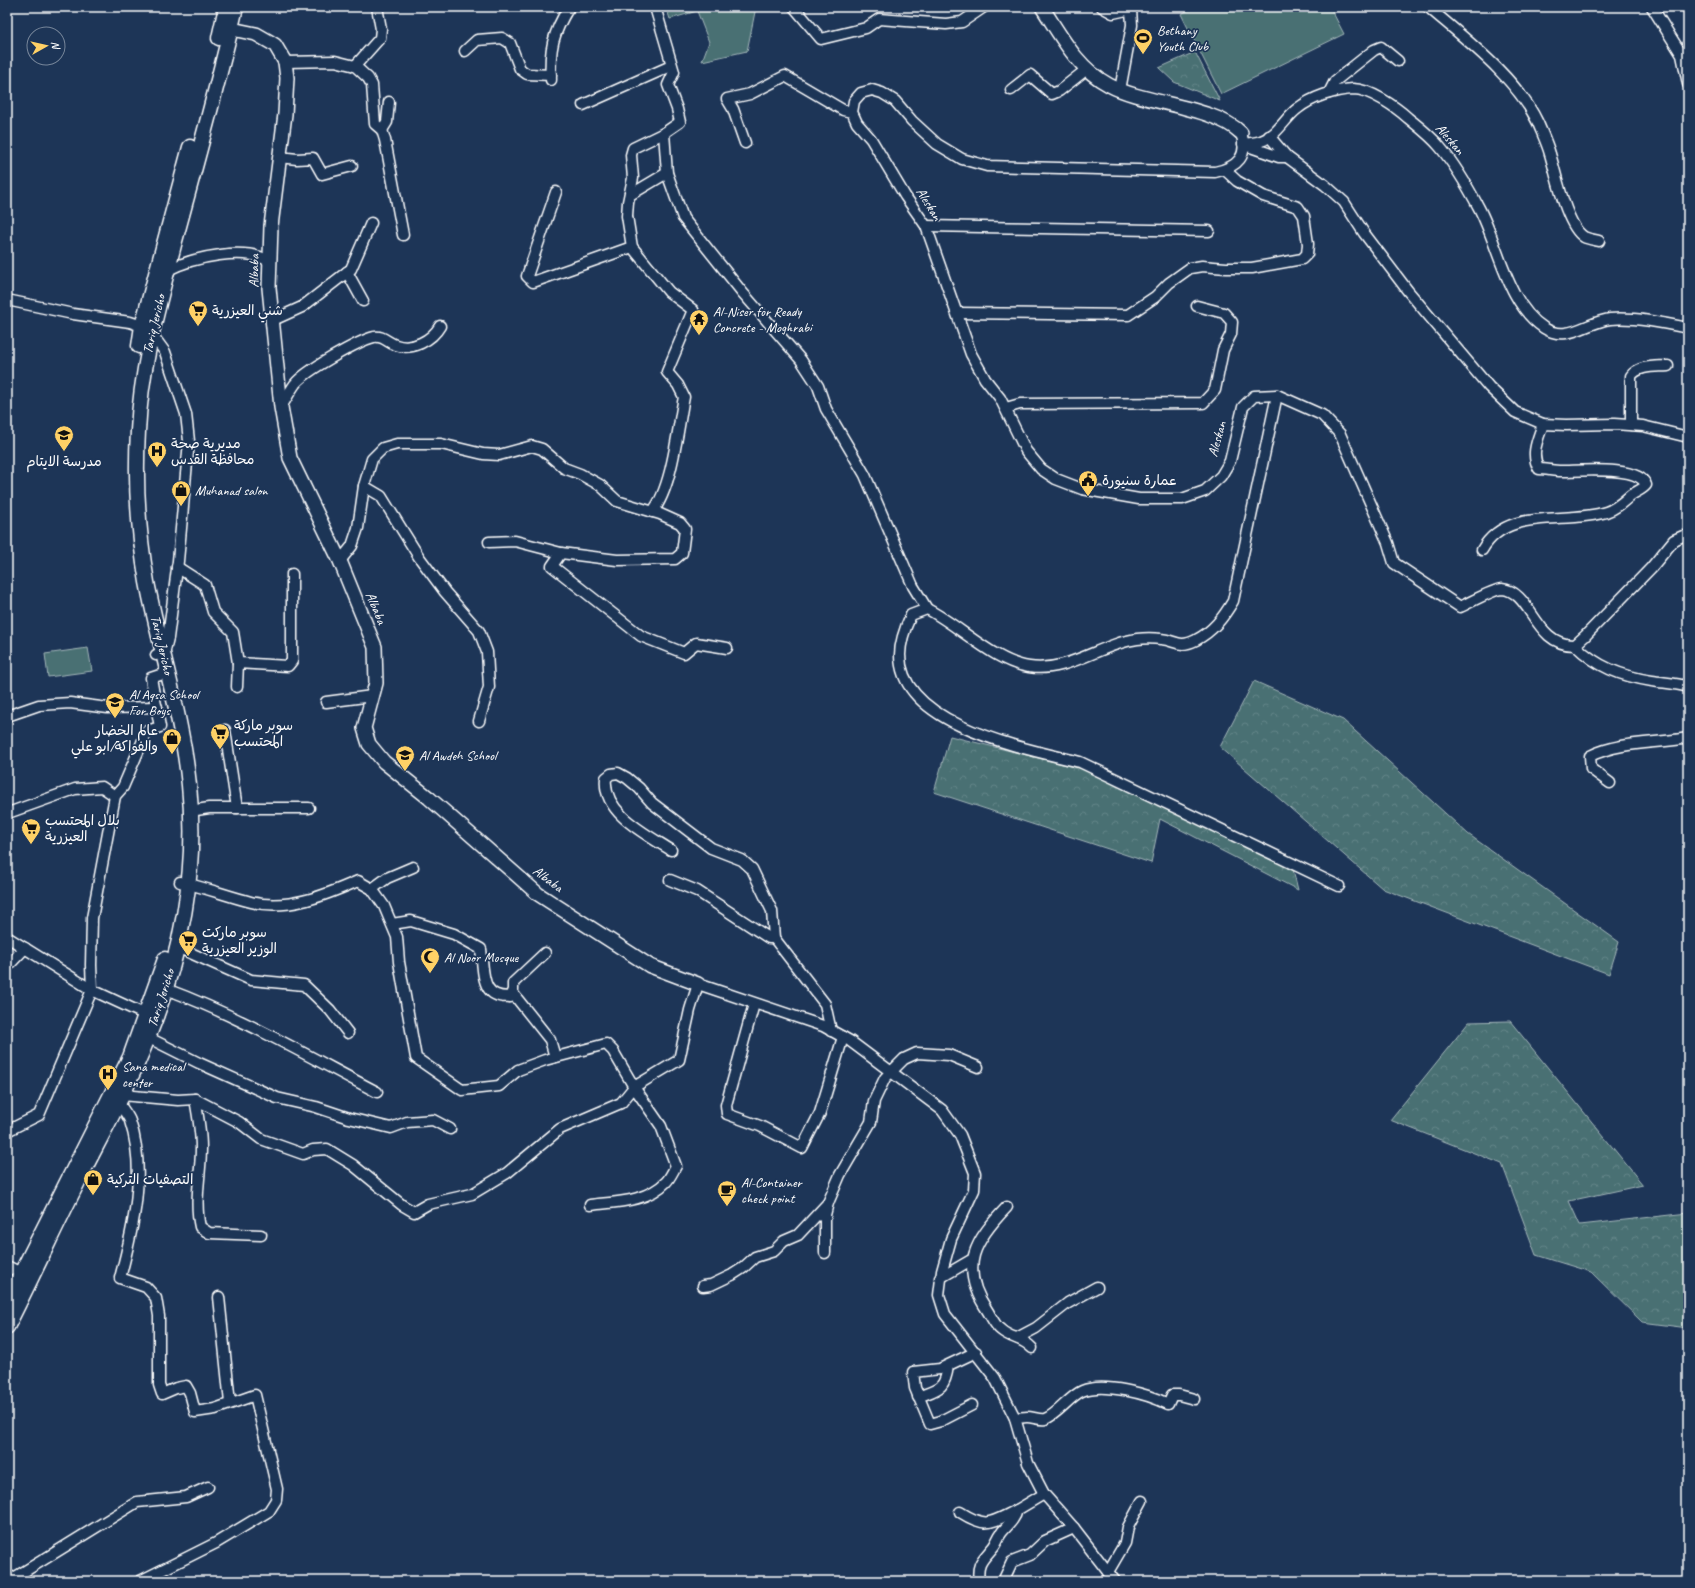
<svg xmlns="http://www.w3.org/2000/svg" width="1695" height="1588" viewBox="0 0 1695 1588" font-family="Caveat,'Playpen Sans Arabic',sans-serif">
	<defs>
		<pattern id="forest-crowns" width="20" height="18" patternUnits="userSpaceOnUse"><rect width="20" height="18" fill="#486f73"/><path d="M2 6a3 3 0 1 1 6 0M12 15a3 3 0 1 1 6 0" fill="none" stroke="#638588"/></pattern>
	</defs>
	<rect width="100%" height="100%" fill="#1d3557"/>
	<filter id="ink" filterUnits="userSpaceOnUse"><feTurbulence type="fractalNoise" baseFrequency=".025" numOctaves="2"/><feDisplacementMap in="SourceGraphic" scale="8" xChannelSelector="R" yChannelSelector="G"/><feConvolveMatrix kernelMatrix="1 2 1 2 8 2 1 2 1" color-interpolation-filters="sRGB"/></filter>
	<g filter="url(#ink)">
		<g fill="#486f73" stroke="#a4b7b9">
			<path d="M666 7H756L747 51 702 61 709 42 697 11 670 19Z"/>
			<path d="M1195 7H1330L1344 34 1221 94 1181 14Z"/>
			<path d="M88 648 92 671 48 677 45 654Z"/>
		</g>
		<g fill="url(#forest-crowns)" stroke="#a4b7b9">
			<path d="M1195 52 1220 101 1174 82 1159 68Z"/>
			<path d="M1254 681 1343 720 1468 834 1619 942 1609 974 1383 889 1220 747Z"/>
			<path d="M950 736 1119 778 1291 861 1298 890 1160 819 1151 863 934 792Z"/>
			<path d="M1510 1021 1643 1185 1569 1201 1580 1225 1688 1213V1328L1642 1322 1591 1272 1536 1255 1502 1164 1390 1120 1469 1022Z"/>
		</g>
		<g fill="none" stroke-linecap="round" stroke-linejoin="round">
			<defs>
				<g id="minor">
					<path d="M794 7 821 39 866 28 879 19 946 24 962 22 984 7"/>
					<path d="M1102 7 1113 13 1131 9 1132 25 1120 90"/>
					<path d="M1428 7C1465 39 1517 78 1538 123 1542 133 1547 143 1550 154 1556 173 1566 226 1584 237 1588 239 1595 240 1599 241"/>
					<path d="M1652 7 1682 55 1688 84"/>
					<path d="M465 51 477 40 502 38 510 43 520 69 527 74 551 75"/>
					<path d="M285 62 335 61 355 66 380 38 381 29 377 7"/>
					<path d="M355 66 368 78 372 85 375 124 382 130 385 140 403 235"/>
					<path d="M551 80C549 49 553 33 569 7"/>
					<path d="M1011 90 1030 75 1052 94 1059 91 1087 69"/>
					<path d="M1329 93 1335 81 1374 50 1381 47 1398 61"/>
					<path d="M583 105 671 66"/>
					<path d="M382 130 387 122 389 102"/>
					<path d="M664 133 667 173 683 218 742 292 801 360 818 386 826 409 865 475 913 586 927 609"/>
					<path d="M1241 133C1249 156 1238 167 1215 172L987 166 962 159 937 144 912 121 895 101 882 93 872 90 861 93 854 101 852 112 857 123 871 139 905 196 926 226 971 354 985 379 1000 398 1026 451 1041 469 1056 479 1082 489 1139 499H1182L1205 491 1221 476 1230 461 1243 407 1254 396 1277 395 1322 415 1340 434 1388 543 1394 563 1460 607C1469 603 1494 589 1502 589 1532 591 1534 646 1575 645L1585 636 1651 568 1674 540 1683 536 1688 537"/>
					<path d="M1269 136 1287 157 1325 185 1344 202 1364 233 1408 291 1489 387 1515 412 1543 424 1566 425 1614 424 1643 426 1688 437"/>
					<path d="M745 143 733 109 727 99 750 94 785 76 843 110 852 112"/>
					<path d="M1243 144C1249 143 1256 143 1261 141 1277 136 1285 118 1297 109 1312 97 1334 90 1353 89 1370 89 1396 107 1408 118 1419 127 1431 136 1440 147 1455 165 1468 187 1479 208 1499 246 1507 304 1544 328 1567 343 1587 322 1610 319 1635 317 1664 323 1688 328"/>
					<path d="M1245 145 1279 157H1287"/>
					<path d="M279 157 297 159 313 158 322 174 352 166"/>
					<path d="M556 192 527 276 533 282 632 247"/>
					<path d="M630 195 667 173"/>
					<path d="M926 226 1209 231"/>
					<path d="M168 270C192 258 246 245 270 262"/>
					<path d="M347 272 363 301"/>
					<path d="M7 300 73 314 130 322 142 326 151 333 165 352 186 414 189 441 178 561 168 638 165 650 156 655"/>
					<path d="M958 313 1128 315 1155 297 1169 283 1190 268 1202 266 1226 268H1252L1302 259 1307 254 1308 244 1304 216 1298 207 1263 196 1237 181 1225 170"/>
					<path d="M271 321 302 307 351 269 371 223"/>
					<path d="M1277 395 1233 601C1223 618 1213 631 1196 640 1178 649 1176 640 1161 639 1154 638 1144 638 1137 639 1100 644 1068 673 1029 667 994 662 959 625 927 609L911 615C905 628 900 641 900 655 900 726 1028 749 1080 762L1339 886"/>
					<path d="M281 407C286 399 290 391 295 384 305 371 358 341 374 337 383 335 388 343 396 345 412 351 432 340 440 326"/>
					<path d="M1006 408 1020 404 1203 403 1215 390 1223 350 1231 334 1232 322 1224 313 1197 306"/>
					<path d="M1631 425V376C1639 365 1655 367 1668 366"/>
					<path d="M364 486 381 496 419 557 445 592 479 631 487 652 489 687 479 721"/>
					<path d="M652 512C672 490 678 427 684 397L678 385 667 372 693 310 669 292 632 247 627 216 628 202 633 178 631 155 633 148 664 133 680 122 677 109 668 85 674 72 655 7"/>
					<path d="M489 542 515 541 561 553"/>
					<path d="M1482 550C1507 506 1565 525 1606 512 1616 509 1623 502 1631 495 1637 491 1642 490 1646 485 1640 465 1579 471 1561 471 1554 471 1546 469 1539 469 1530 454 1538 439 1543 424"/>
					<path d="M340 561 352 546 358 528 364 486 372 459 383 448 397 444H441L483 454 499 455 532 446 542 449 564 468 580 474 600 485 617 501 660 514 680 523 685 529 682 553 675 559 617 560 561 553 552 566 641 636 684 653 696 643 727 648"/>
					<path d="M177 567 205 585 213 612 233 632 238 663 288 666 292 661V574"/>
					<path d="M1575 645C1597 667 1621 676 1652 681 1664 683 1676 683 1688 687"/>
					<path d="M237 687 238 663"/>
					<path d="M326 702 372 696"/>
					<path d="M7 716 39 705 70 703 108 708 157 707"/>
					<path d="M225 730 237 808"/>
					<path d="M1610 783 1591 769 1590 756C1621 741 1655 744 1688 738"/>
					<path d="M190 811 209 808H309"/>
					<path d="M8 813 75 789 102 787 115 796"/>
					<path d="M671 850C646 834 602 813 606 778L611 774 618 773 627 778 639 788 652 803 711 848 742 860 752 869 772 911 774 938 825 1004 831 1031"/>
					<path d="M670 880 697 891 769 938H774"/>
					<path d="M180 882C204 887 227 896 251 902 288 911 326 895 358 881L372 889 384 906 397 937 399 962 416 1058 462 1090 499 1086 518 1070 545 1060 606 1044 613 1051 634 1087 679 1060 690 1010 698 984 823 1026 850 1041 942 1110 960 1135 975 1173 974 1190 951 1239 942 1271 939 1295 945 1314 995 1378 1015 1418 1028 1463 1044 1494 1074 1528 1115 1581"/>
					<path d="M372 889 387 878 413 867"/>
					<path d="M392 924 411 921 454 934 481 949C484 973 480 1002 515 996L550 1040 555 1057"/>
					<path d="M7 937 92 990 39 1115 7 1131"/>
					<path d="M177 947 251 980 304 985 330 1010 348 1033"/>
					<path d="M7 967 25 948"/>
					<path d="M166 989C239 1016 308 1056 377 1092"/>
					<path d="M510 997 513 990V983L545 953"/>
					<path d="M754 1004 726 1105 727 1114 760 1126 802 1148 820 1113 843 1037"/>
					<path d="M146 1015 92 990 91 965 92 918 115 796 123 787 147 731 160 727 151 678 160 675"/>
					<path d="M149 1038 199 1063 277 1098 316 1107 349 1118 391 1128 407 1122 433 1120 450 1129"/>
					<path d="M122 1095 178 1100 195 1099 239 1122 261 1139 303 1154 313 1150 327 1149 353 1165 402 1205 414 1212 428 1204 472 1194 507 1173 560 1129 621 1103 634 1087 661 1126 676 1166C673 1171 670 1178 666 1182 647 1202 615 1202 590 1205"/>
					<path d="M195 1099C198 1115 201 1131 201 1148 201 1174 194 1201 200 1227L209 1233 261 1235"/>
					<path d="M119 1103C122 1109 128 1115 130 1121 147 1172 133 1229 120 1278L146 1287 156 1298 159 1316V1385L162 1394 176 1388 186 1386 190 1393 195 1412 215 1409 255 1395 277 1489 276 1500 269 1511 216 1543 140 1581"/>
					<path d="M1007 1207C975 1240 958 1267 987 1310 991 1316 995 1326 1001 1330 1011 1339 1022 1337 1032 1348"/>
					<path d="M825 1253V1215L828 1203 840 1175 871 1122 874 1101 885 1078 904 1059 917 1053 949 1055 978 1067"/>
					<path d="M7 1266 21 1273"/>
					<path d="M940 1278 971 1260"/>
					<path d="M703 1286 711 1285 732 1275 743 1268 755 1257 774 1251 784 1241 798 1235 828 1203"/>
					<path d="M219 1297 230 1403"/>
					<path d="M1017 1338 1036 1328 1068 1303 1097 1287"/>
					<path d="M918 1397C938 1389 945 1390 948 1366"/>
					<path d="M972 1405 941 1421 930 1424 915 1388 913 1372 940 1369 976 1352"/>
					<path d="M1015 1418C1019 1418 1023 1417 1027 1417 1033 1417 1039 1420 1045 1419 1057 1415 1070 1396 1082 1391 1104 1382 1148 1394 1168 1404L1172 1395H1179L1194 1399"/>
					<path d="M960 1512C987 1529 990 1523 1017 1510"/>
					<path d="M1108 1572 1125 1543 1128 1527 1142 1501"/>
					<path d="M9 1581 137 1502 186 1497 208 1487"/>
					<path d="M979 1581C976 1562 984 1559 994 1546 997 1542 998 1537 1002 1532 1008 1525 1015 1519 1017 1510L1044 1494"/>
					<path d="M1006 1581 1005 1577 1012 1562 1030 1555 1045 1541 1074 1528"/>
				</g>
				<g id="tertiary">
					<path d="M1042 7C1061 36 1077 68 1109 85 1144 104 1214 106 1241 133"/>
					<path d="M222 27 256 34 270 42 275 45 285 62 287 78 285 114 271 226 269 288 281 407 290 458 340 561 375 647 376 683 364 728 369 744 384 762 429 798 538 894 650 966 698 984"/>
				</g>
				<g id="secondary">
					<path d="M219 38 226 7"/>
					<path d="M139 346 142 326 190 147"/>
					<path d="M7 1301 130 1057 165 959"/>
					<path d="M7 1327C33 1276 57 1223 83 1172 106 1127 131 1082 149 1035 181 957 198 870 189 785 182 716 160 650 147 582 138 531 135 482 138 431 141 365 159 304 175 241 196 163 218 85 236 7"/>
				</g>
			</defs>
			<use href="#minor" stroke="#fff" stroke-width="13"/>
			<use href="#tertiary" stroke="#fff" stroke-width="16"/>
			<use href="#secondary" stroke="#fff" stroke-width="17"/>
			<use href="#minor" stroke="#1d3557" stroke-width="10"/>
			<use href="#tertiary" stroke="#1d3557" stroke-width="13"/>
			<use href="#secondary" stroke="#1d3557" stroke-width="14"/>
		</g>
	</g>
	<defs>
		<symbol id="stadium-pin" viewBox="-11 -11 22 30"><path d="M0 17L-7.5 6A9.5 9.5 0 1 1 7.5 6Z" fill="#ffd166" stroke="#1d3557"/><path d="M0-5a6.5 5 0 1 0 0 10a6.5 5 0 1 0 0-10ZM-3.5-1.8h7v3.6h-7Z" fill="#111"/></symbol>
		<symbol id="supermarket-pin" viewBox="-11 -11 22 30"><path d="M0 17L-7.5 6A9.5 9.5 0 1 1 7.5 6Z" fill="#ffd166" stroke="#1d3557"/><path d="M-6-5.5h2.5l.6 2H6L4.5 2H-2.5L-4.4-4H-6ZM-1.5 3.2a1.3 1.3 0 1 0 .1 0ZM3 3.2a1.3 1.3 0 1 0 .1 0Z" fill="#111"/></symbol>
		<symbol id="temple-pin" viewBox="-11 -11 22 30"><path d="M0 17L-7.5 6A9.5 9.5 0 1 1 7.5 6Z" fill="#ffd166" stroke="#1d3557"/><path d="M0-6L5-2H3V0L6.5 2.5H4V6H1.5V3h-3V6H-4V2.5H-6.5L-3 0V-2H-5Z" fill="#111"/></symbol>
		<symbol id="school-pin" viewBox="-11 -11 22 30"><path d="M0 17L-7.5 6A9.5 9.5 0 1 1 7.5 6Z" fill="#ffd166" stroke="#1d3557"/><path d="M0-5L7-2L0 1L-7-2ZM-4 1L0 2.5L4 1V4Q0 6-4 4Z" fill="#111"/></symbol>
		<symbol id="hospital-pin" viewBox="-11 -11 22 30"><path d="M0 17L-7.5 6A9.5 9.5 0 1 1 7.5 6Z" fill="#ffd166" stroke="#1d3557"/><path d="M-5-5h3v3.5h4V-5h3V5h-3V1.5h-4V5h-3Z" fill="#111"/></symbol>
		<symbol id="civic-pin" viewBox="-11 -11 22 30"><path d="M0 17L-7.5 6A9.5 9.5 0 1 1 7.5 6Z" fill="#ffd166" stroke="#1d3557"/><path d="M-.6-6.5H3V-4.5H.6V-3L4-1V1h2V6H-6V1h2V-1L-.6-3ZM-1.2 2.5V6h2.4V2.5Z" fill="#111"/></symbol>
		<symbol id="shop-pin" viewBox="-11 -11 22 30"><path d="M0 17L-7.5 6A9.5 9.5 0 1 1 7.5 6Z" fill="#ffd166" stroke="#1d3557"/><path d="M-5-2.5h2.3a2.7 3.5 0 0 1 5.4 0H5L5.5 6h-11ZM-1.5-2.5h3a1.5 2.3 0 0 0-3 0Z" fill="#111"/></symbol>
		<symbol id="mosque-pin" viewBox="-11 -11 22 30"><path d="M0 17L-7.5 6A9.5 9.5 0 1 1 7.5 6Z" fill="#ffd166" stroke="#1d3557"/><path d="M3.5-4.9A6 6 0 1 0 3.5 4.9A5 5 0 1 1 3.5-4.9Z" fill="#111"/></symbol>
		<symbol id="cafe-pin" viewBox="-11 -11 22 30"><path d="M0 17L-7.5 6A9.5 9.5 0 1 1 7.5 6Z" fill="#ffd166" stroke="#1d3557"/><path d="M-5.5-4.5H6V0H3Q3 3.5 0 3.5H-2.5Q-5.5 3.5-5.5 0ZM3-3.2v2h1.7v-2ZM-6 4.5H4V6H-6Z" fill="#111"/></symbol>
	</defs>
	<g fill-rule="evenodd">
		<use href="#stadium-pin" x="1132" y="27" width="22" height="30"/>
		<use href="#supermarket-pin" x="187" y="299" width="22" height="30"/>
		<use href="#temple-pin" x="688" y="308" width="22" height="30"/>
		<use href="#school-pin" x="53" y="424" width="22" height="30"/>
		<use href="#hospital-pin" x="146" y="440" width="22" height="30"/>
		<use href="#civic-pin" x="1077" y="469" width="22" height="30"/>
		<use href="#shop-pin" x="170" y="479" width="22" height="30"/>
		<use href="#school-pin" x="104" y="691" width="22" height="30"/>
		<use href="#supermarket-pin" x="209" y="722" width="22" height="30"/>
		<use href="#shop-pin" x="161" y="727" width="22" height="30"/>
		<use href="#school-pin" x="394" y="744" width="22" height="30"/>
		<use href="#supermarket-pin" x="20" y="817" width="22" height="30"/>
		<use href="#supermarket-pin" x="177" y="929" width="22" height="30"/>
		<use href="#mosque-pin" x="419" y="946" width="22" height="30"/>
		<use href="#hospital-pin" x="97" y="1063" width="22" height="30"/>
		<use href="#shop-pin" x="82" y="1168" width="22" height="30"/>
		<use href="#cafe-pin" x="716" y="1179" width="22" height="30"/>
	</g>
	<g text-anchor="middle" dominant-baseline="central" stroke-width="3.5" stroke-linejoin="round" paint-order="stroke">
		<g font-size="14" fill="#fff" stroke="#1d3557" text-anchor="start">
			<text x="1157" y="30">Bethany<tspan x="1157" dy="16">Youth Club</tspan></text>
			<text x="212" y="310">شني العيزرية</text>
			<text x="713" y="311">Al-Niser for Ready<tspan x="713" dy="16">Concrete - Moghrabi</tspan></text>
			<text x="171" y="443">مديرية صحة<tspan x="171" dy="16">محافظة القدس</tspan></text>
			<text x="64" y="461" text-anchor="middle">مدرسة الايتام</text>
			<text x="1102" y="480">عمارة سنيورة</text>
			<text x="195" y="490">Muhanad salon</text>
			<text x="129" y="694">Al Aqsa School<tspan x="129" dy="16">For Boys</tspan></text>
			<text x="234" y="725">سوبر ماركة<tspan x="234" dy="16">المحتسب</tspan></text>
			<text x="158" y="730" text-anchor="end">عالم الخضار<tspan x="158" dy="16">والفواكة/ابو علي</tspan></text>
			<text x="419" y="755">Al Awdeh School</text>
			<text x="45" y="820">بلال المحتسب<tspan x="45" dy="16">العيزرية</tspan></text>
			<text x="202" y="932">سوبر ماركت<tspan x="202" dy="16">الوزير العيزرية</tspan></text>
			<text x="444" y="957">Al Noor Mosque</text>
			<text x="122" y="1066">Sana medical<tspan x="122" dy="16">center</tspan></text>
			<text x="107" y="1179">التصفيات التركية</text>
			<text x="741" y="1182">Al-Container<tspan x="741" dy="16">check point</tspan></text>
		</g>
		<g font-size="14" fill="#fff" stroke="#1d3557">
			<text transform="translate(1450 139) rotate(49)">Aleskan</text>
			<text transform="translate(929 204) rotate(58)">Aleskan</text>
			<text transform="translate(254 271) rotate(-89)">Albaba</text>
			<text transform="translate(154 324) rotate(-77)">Tariq Jericho</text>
			<text transform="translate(1217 439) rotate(-74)">Aleskan</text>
			<text transform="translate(376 608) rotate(68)">Albaba</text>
			<text transform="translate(162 645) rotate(77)">Tariq Jericho</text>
			<text transform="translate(548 879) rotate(37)">Albaba</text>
			<text transform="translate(161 998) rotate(-72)">Tariq Jericho</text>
		</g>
	</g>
	<rect width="1695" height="1588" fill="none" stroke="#1d3557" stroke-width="24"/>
	<rect x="12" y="12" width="1671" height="1564" fill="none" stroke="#fff" stroke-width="1.5" filter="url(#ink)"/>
	<g transform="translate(46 46) rotate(82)"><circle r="19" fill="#1d3557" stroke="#77869a"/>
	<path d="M0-3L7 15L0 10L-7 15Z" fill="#ffd166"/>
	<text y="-6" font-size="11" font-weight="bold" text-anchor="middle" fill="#ffffff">N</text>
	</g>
</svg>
